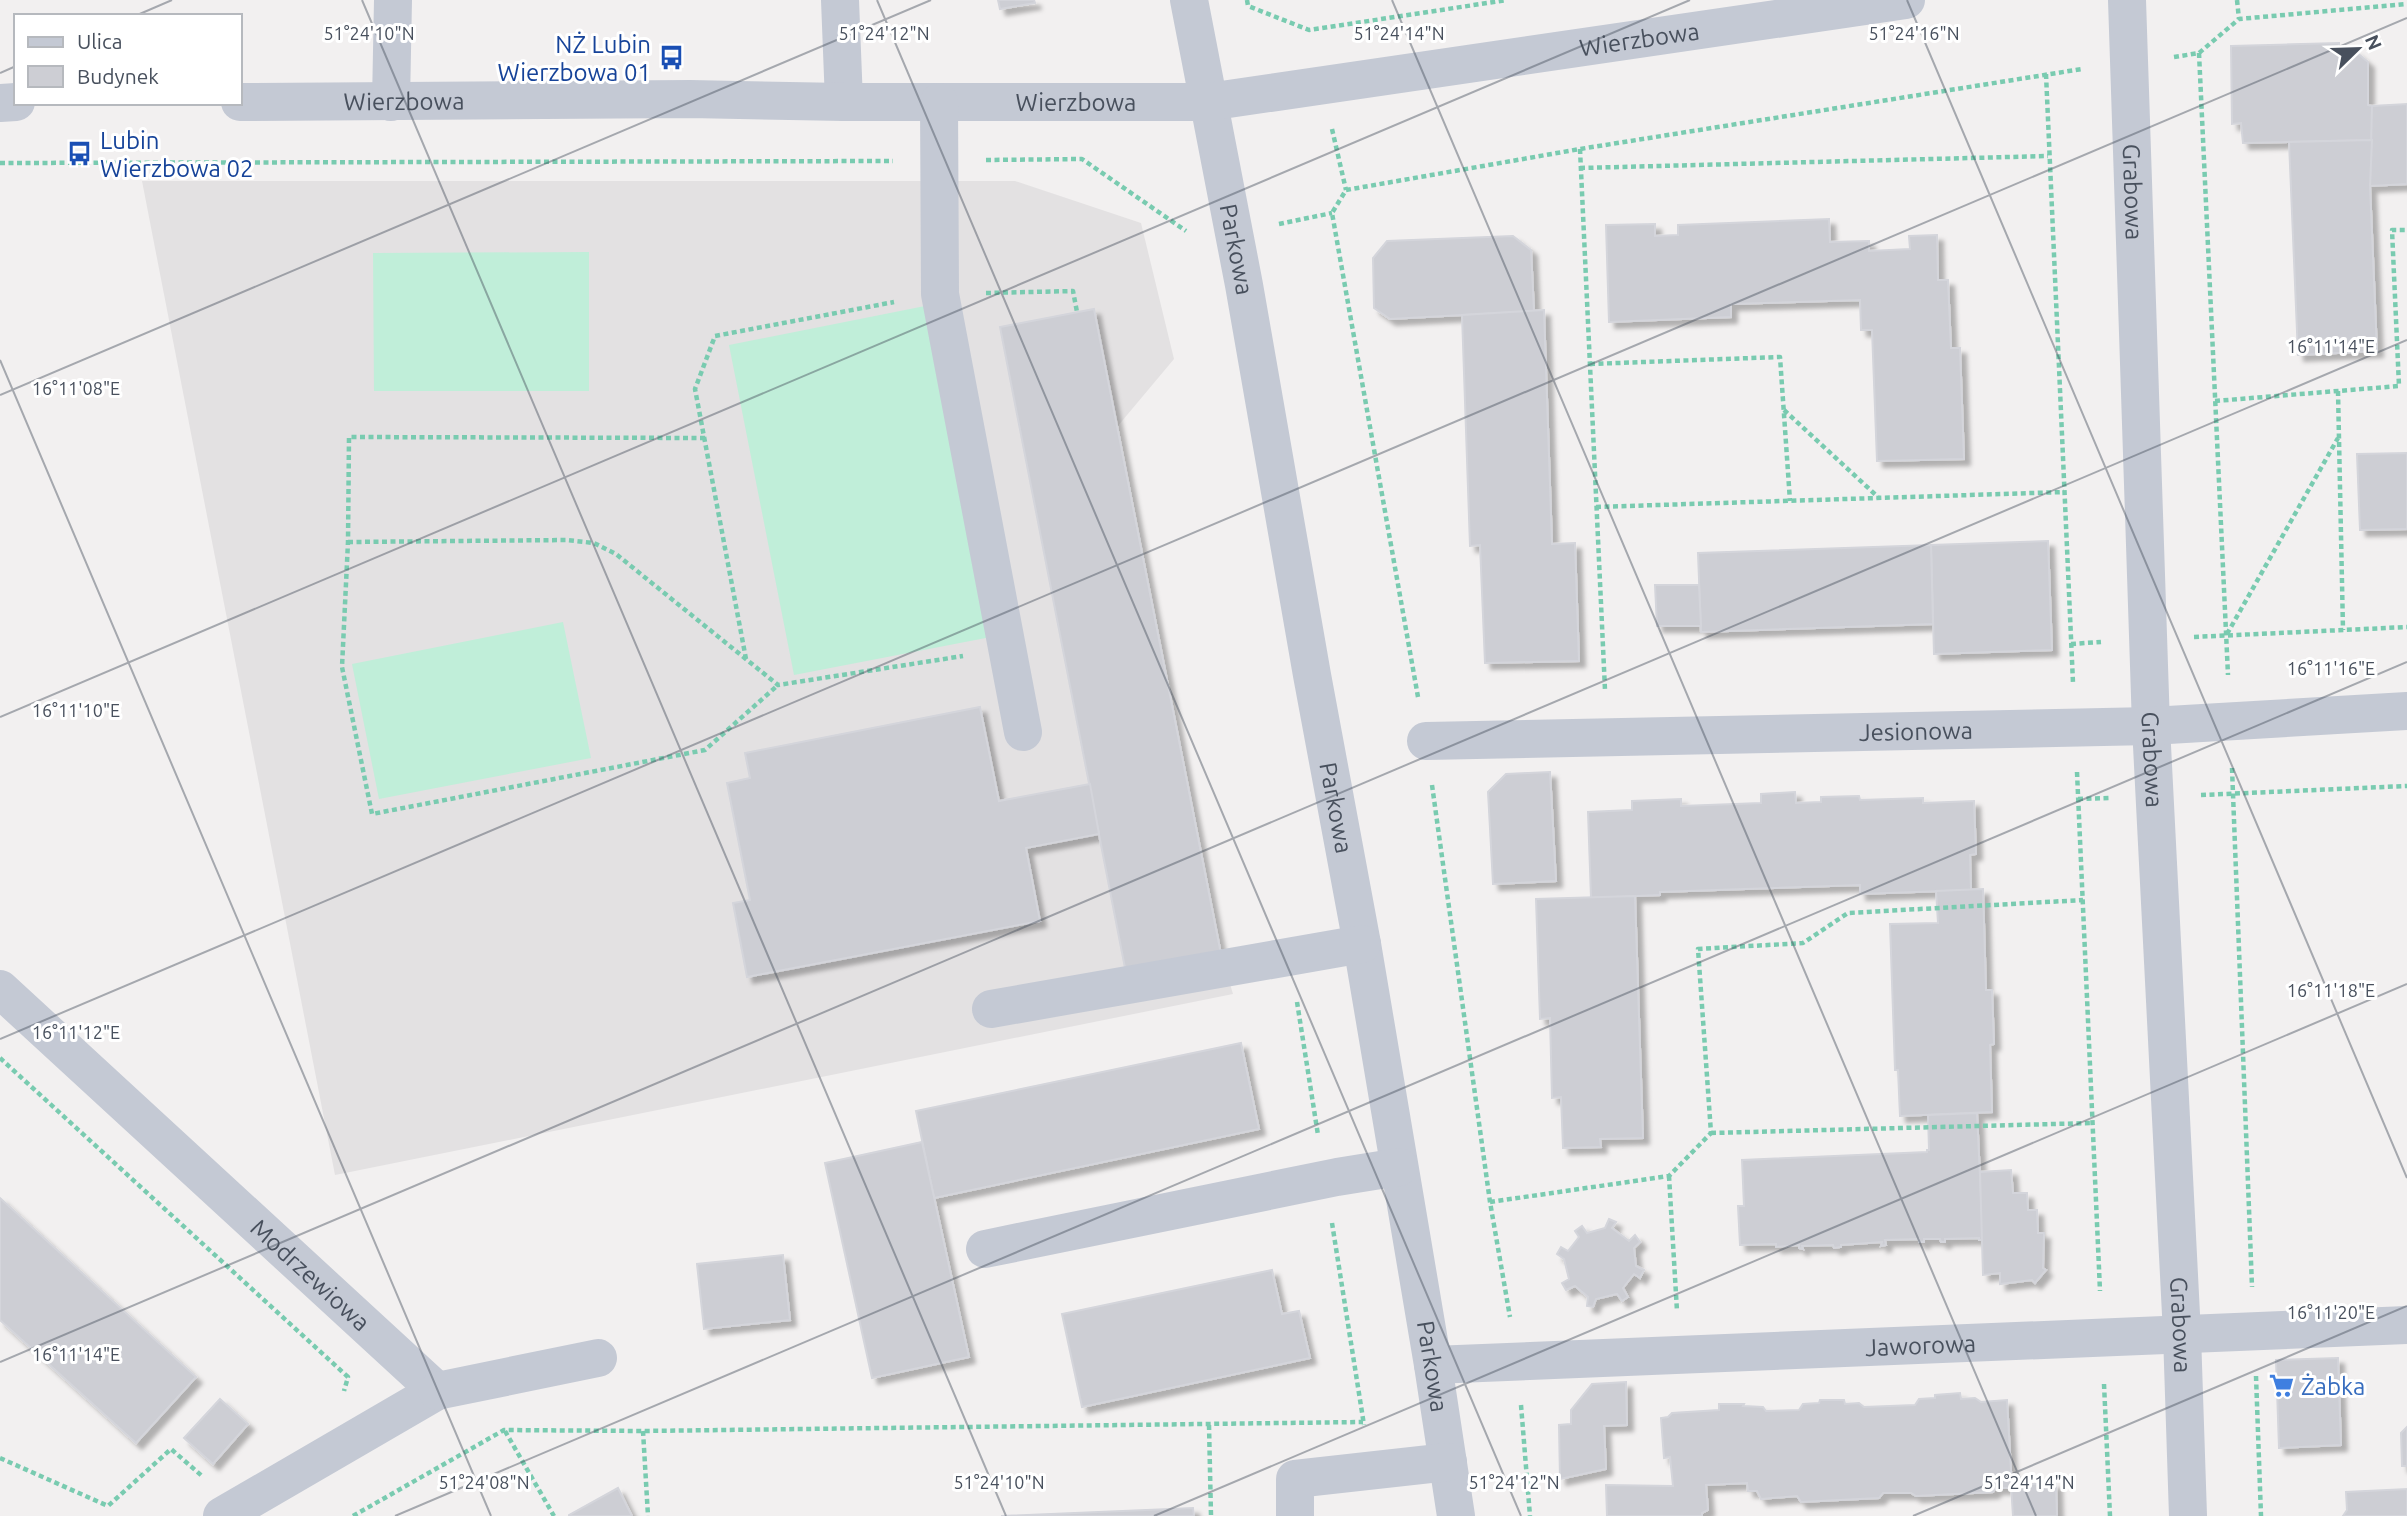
<svg xmlns="http://www.w3.org/2000/svg" width="2407" height="1516" viewBox="0 0 2407 1516" font-family="Ubuntu,sans-serif">
	<defs>
		<filter id="shadow"><feDropShadow dx="6" dy="6" stdDeviation="2" flood-color="#0004"/></filter>
	</defs>
	<rect width="100%" height="100%" fill="#f2f0f0"/>
	<path fill="#e3e1e2" d="M142 181H1015L1141 223 1174 359 1117 427 1221 954 1233 994 335 1175Z"/>
	<g fill="#c0eed9">
		<path d="M589 252V391H374L373 253Z"/>
		<path d="M925 306 991 637 794 675 729 345Z"/>
		<path d="M563 622 591 758 379 799 352 664Z"/>
	</g>
	<g fill="#cdced4" stroke="#d4d5db" stroke-width="2" filter="url(#shadow)">
		<path d="M998 0H1034L1035 3 1000 9Z"/>
		<path d="M2339 43V53L2355 51 2368 62V105L2372 106V140L2243 143 2241 123 2232 124 2231 46Z"/>
		<path d="M2407 104V184L2370 186 2372 106Z"/>
		<path d="M2372 140 2370 186 2377 351 2298 355 2289 142Z"/>
		<path d="M1829 219 1830 242 1869 241V251L1910 249 1909 236 1937 235 1938 280H1948L1951 348H1960L1964 459 1877 461 1872 330H1861L1860 300 1731 304V317L1609 322 1606 225 1655 224V236L1678 235V225Z"/>
		<path d="M1513 236 1531 250 1534 311 1390 319 1374 308 1373 258 1387 241Z"/>
		<path d="M1094 309 1221 954 1126 973 1000 327Z"/>
		<path d="M1544 310 1552 544 1575 543 1579 661 1485 663 1480 545 1470 546 1462 315Z"/>
		<path d="M2407 453V529L2360 530 2357 454Z"/>
		<path d="M2048 541 2052 650 1934 654 1931 545Z"/>
		<path d="M1931 545 1933 624 1701 632 1698 553Z"/>
		<path d="M1655 585H1699L1701 626H1657Z"/>
		<path d="M980 707 999 801 1090 784 1099 834 1026 848 1040 921 747 977 733 903 750 900 727 783 750 778 745 753Z"/>
		<path d="M1550 772 1556 881 1493 884 1488 792 1506 774Z"/>
		<path d="M1795 792 1796 803 1821 802V797L1859 796 1860 800 1923 798V803L1974 801 1976 854 1970 855 1971 890 1860 894V885L1660 892V895L1591 898 1588 812 1632 810V801L1681 799V806L1761 803V794Z"/>
		<path d="M1983 889 1986 990H1992L1994 1044 1990 1045 1992 1112 1900 1116 1898 1070H1895L1890 924 1938 923 1936 891Z"/>
		<path d="M1635 896 1643 1138 1600 1139 1601 1147 1563 1148 1561 1097 1552 1098 1550 1018 1540 1019 1536 899Z"/>
		<path d="M1241 1043 1259 1129 934 1198 916 1111Z"/>
		<path d="M1977 1113 1983 1240H1979V1238L1945 1239V1242H1941L1940 1239H1924V1242H1919V1239L1885 1240 1886 1245 1881 1246 1882 1242 1841 1245V1247L1834 1248 1833 1245 1802 1246 1803 1249 1799 1248V1245L1776 1247V1244L1740 1245 1738 1206H1744L1742 1160 1927 1152V1150H1929L1928 1115Z"/>
		<path d="M922 1142 969 1357 872 1378 825 1163Z"/>
		<path d="M2011 1170 2013 1193H2027L2028 1210H2037L2038 1233H2044L2043 1268 2046 1270 2035 1283 2032 1280 2000 1284V1273L1983 1275 1980 1172Z"/>
		<path d="M0 1198 196 1377 136 1443 0 1320Z"/>
		<path d="M1609 1219 1616 1222 1612 1228 1629 1241 1635 1235 1640 1242 1634 1248 1636 1266 1644 1270 1640 1278 1634 1274 1623 1288 1628 1297 1622 1301 1617 1294 1596 1299 1593 1307 1587 1306 1588 1297 1575 1286 1566 1290 1562 1283 1569 1279 1564 1259 1557 1254 1561 1247 1568 1251 1579 1237 1575 1231 1582 1226 1587 1233 1605 1228Z"/>
		<path d="M783 1255 790 1320 704 1329 697 1264Z"/>
		<path d="M1272 1270 1282 1314 1299 1311 1310 1358 1082 1407 1062 1314Z"/>
		<path d="M2338 1358 2341 1445 2279 1448 2276 1360Z"/>
		<path d="M1626 1382 1627 1425 1604 1426 1606 1469 1560 1479 1559 1425 1571 1424V1410L1592 1384Z"/>
		<path d="M1960 1393 1961 1399 1975 1398 1981 1402 2007 1400 2012 1488H1996L1993 1492 1916 1496 1911 1493H1883L1879 1498 1801 1502 1797 1496 1761 1499 1757 1491H1748L1747 1483 1706 1485 1708 1510 1702 1513V1516H1607L1606 1485 1673 1486 1670 1457 1664 1458 1661 1418 1668 1417 1672 1413 1719 1410V1404H1744L1743 1406 1763 1407 1766 1411 1799 1410 1803 1404 1819 1403 1820 1400H1844L1845 1404 1859 1403 1864 1407 1915 1405 1919 1399 1935 1398V1395Z"/>
		<path d="M220 1399 248 1424 213 1464 184 1438Z"/>
		<path d="M2407 1427V1466H2402L2401 1433Z"/>
		<path d="M2056 1483 2057 1516H2013L2011 1485Z"/>
		<path d="M618 1488 632 1516H569V1515Z"/>
		<path d="M2407 1489V1516H2343L2347 1510 2346 1492Z"/>
		<path d="M1193 1508 1194 1516H1001Z"/>
	</g>
	<g fill="none" stroke-linecap="round" stroke-linejoin="round">
		<g stroke="#79cbb0" stroke-width="4.5" stroke-dasharray="5 3.5" stroke-linecap="butt">
			<path d="M1247 0 1248 6 1309 30 1507 0"/>
			<path d="M2237 0 2239 19"/>
			<path d="M2199 53 2228 675"/>
			<path d="M2174 57 2199 53 2239 19 2407 4"/>
			<path d="M2046 74 2073 683"/>
			<path d="M1332 129 1346 190"/>
			<path d="M1580 149 1605 690"/>
			<path d="M986 160 1082 159 1186 231"/>
			<path d="M0 163 893 161"/>
			<path d="M1580 168 2048 156"/>
			<path d="M1279 224 1332 213"/>
			<path d="M986 293 1073 291 1077 312"/>
			<path d="M1590 364 1780 357 1790 501"/>
			<path d="M2338 391 2343 630"/>
			<path d="M2215 401 2399 386 2392 230H2407"/>
			<path d="M1784 410 1878 497"/>
			<path d="M705 438 349 437 348 542 342 667 372 814 705 750 778 685"/>
			<path d="M1596 507 2064 492"/>
			<path d="M348 542 566 540 594 543 616 554 778 685 963 656"/>
			<path d="M2227 634 2338 438"/>
			<path d="M2194 637 2407 627"/>
			<path d="M2071 644 2101 642"/>
			<path d="M746 659 695 389 715 336 894 302"/>
			<path d="M1418 697 1332 213 1346 190 1580 149 2082 69"/>
			<path d="M2232 768 2252 1287"/>
			<path d="M2077 772 2100 1291"/>
			<path d="M1432 785 1490 1202 1510 1317"/>
			<path d="M2201 795 2407 786"/>
			<path d="M2078 799 2109 798"/>
			<path d="M1297 1002 1318 1135"/>
			<path d="M0 1058 348 1377 344 1391"/>
			<path d="M1711 1133 2092 1123"/>
			<path d="M1669 1176 1677 1311"/>
			<path d="M1490 1202 1669 1176 1711 1133 1698 949 1803 943 1848 913 2083 900"/>
			<path d="M1332 1223 1364 1425"/>
			<path d="M2256 1376 2261 1516"/>
			<path d="M2104 1384 2110 1516"/>
			<path d="M1521 1405 1530 1516"/>
			<path d="M1209 1425 1211 1516"/>
			<path d="M505 1431 554 1516"/>
			<path d="M643 1431 648 1516"/>
			<path d="M0 1458 108 1506 171 1449 202 1476"/>
			<path d="M353 1516 504 1430 643 1431 1363 1422"/>
		</g>
		<g stroke="#c4c9d4" stroke-width="38">
			<path d="M840 0 844 102"/>
			<path id="s1" d="M1189 0 1244 285 1312 675 1362 944 1433 1365 1456 1516"/>
			<path id="s2" d="M2127 0 2151 726 2182 1334 2188 1516"/>
			<path id="s3" d="M240 102 690 99 844 102H1208L1906 0"/>
			<path d="M391 102 393 0"/>
			<path d="M939 102 940 294 1023 732"/>
			<path d="M0 103 16 102"/>
			<path id="s4" d="M1426 741 2151 726 2407 711"/>
			<path id="s5" d="M0 989 437 1391 222 1516"/>
			<path d="M991 1009 1362 944"/>
			<path d="M985 1249 1337 1177 1399 1167"/>
			<path id="s6" d="M1433 1365 2407 1325"/>
			<path d="M437 1391 598 1358"/>
			<path d="M1295 1516V1479L1448 1462"/>
		</g>
	</g>
	<path fill="none" stroke="#48505d" stroke-width="2" stroke-opacity="0.45" d="M362 0 1006 1516M877 0 1521 1516M1392 0 2036 1516M1907 0 2407 1178M135 16 172 0M0 73 16 66M0 360 491 1516M0 395 931 0M0 717 1690 0M0 1039 2407 18M0 1362 2407 340M395 1516 2407 662M1154 1516 2407 984M1913 1516 2407 1306"/>
	<defs>
		<symbol id="bus-bare" viewBox="-9 -9 18 18"><path d="M-5-6H5V4H4V6H2V4H-2V6H-4V4H-5ZM-3.5-4V0h7V-4ZM-3.5 1.2v1.5H-2V1.2ZM2 1.2v1.5H3.5V1.2Z" fill="#1a4fb4" stroke="#fff" stroke-width="2.5" paint-order="stroke"/></symbol>
		<symbol id="supermarket-bare" viewBox="-9 -9 18 18"><path d="M-6-5.5h2.5l.6 2H6L4.5 2H-2.5L-4.4-4H-6ZM-1.5 3.2a1.3 1.3 0 1 0 .1 0ZM3 3.2a1.3 1.3 0 1 0 .1 0Z" fill="#3f7fe0" stroke="#fff" stroke-width="2.5" paint-order="stroke"/></symbol>
	</defs>
	<g fill-rule="evenodd">
		<use href="#bus-bare" x="654" y="40" width="35" height="35"/>
		<use href="#bus-bare" x="62" y="136" width="35" height="35"/>
		<use href="#supermarket-bare" x="2264" y="1368" width="35" height="35"/>
	</g>
	<g text-anchor="middle" dominant-baseline="central" stroke-width="6" stroke-linejoin="round" paint-order="stroke">
		<g font-size="24" fill="#48505d" stroke="#fff">
			<text stroke="none"><textPath href="#s3" startOffset="1404">Wierzbowa</textPath></text>
			<text stroke="none"><textPath href="#s3" startOffset="164">Wierzbowa</textPath></text>
			<text stroke="none"><textPath href="#s3" startOffset="836">Wierzbowa</textPath></text>
			<text stroke="none"><textPath href="#s2" startOffset="192">Grabowa</textPath></text>
			<text stroke="none"><textPath href="#s1" startOffset="254">Parkowa</textPath></text>
			<text stroke="none"><textPath href="#s4" startOffset="490">Jesionowa</textPath></text>
			<text stroke="none"><textPath href="#s2" startOffset="760">Grabowa</textPath></text>
			<text stroke="none"><textPath href="#s1" startOffset="821">Parkowa</textPath></text>
			<text stroke="none"><textPath href="#s5" startOffset="422">Modrzewiowa</textPath></text>
			<text stroke="none"><textPath href="#s2" startOffset="1326">Grabowa</textPath></text>
			<text stroke="none"><textPath href="#s6" startOffset="488">Jaworowa</textPath></text>
			<text stroke="none"><textPath href="#s1" startOffset="1388">Parkowa</textPath></text>
		</g>
		<g font-size="24" fill="#164399" stroke="#fff" text-anchor="end">
			<text x="651" y="44">NŻ Lubin<tspan x="651" dy="28">Wierzbowa 01</tspan></text>
			<text x="100" y="140" text-anchor="start">Lubin<tspan x="100" dy="28">Wierzbowa 02</tspan></text>
		</g>
		<g font-size="24" fill="#366cbe" stroke="#fff" text-anchor="start">
			<text x="2301" y="1386">Żabka</text>
		</g>
	</g>
	<g font-size="18" text-anchor="middle" fill="#48505d" stroke="#fff" stroke-width="6" stroke-linejoin="round" paint-order="stroke">
		<text x="369" y="40">51°24'10"N</text>
		<text x="884" y="40">51°24'12"N</text>
		<text x="1399" y="40">51°24'14"N</text>
		<text x="1914" y="40">51°24'16"N</text>
		<text x="2331" y="353">16°11'14"E</text>
		<text x="76" y="395">16°11'08"E</text>
		<text x="2331" y="675">16°11'16"E</text>
		<text x="76" y="717">16°11'10"E</text>
		<text x="2331" y="997">16°11'18"E</text>
		<text x="76" y="1039">16°11'12"E</text>
		<text x="2331" y="1319">16°11'20"E</text>
		<text x="76" y="1361">16°11'14"E</text>
		<text x="484" y="1489">51°24'08"N</text>
		<text x="999" y="1489">51°24'10"N</text>
		<text x="1514" y="1489">51°24'12"N</text>
		<text x="2029" y="1489">51°24'14"N</text>
	</g>
	<rect x="14" y="14" width="228" height="91" fill="#ffffff" stroke="#b6b9be" stroke-width="2"/>
	<rect x="28" y="37" width="35" height="10" fill="#c4c9d4" stroke="#b6b9be" stroke-width="2"/>
	<text x="77" y="49" font-size="21" fill="#48505d">Ulica</text>
	<rect x="28" y="66" width="35" height="21" fill="#cdced4" stroke="#b6b9be" stroke-width="2"/>
	<text x="77" y="84" font-size="21" fill="#48505d">Budynek</text>
	<g transform="translate(2358 49) rotate(67)" stroke="#ffffff" stroke-width="5" paint-order="stroke">
	<path d="M0-5L12 26L0 18L-12 26Z" fill="#48505d"/>
	<text y="-10" font-size="19" font-weight="bold" text-anchor="middle" fill="#48505d">N</text>
	</g>
</svg>
